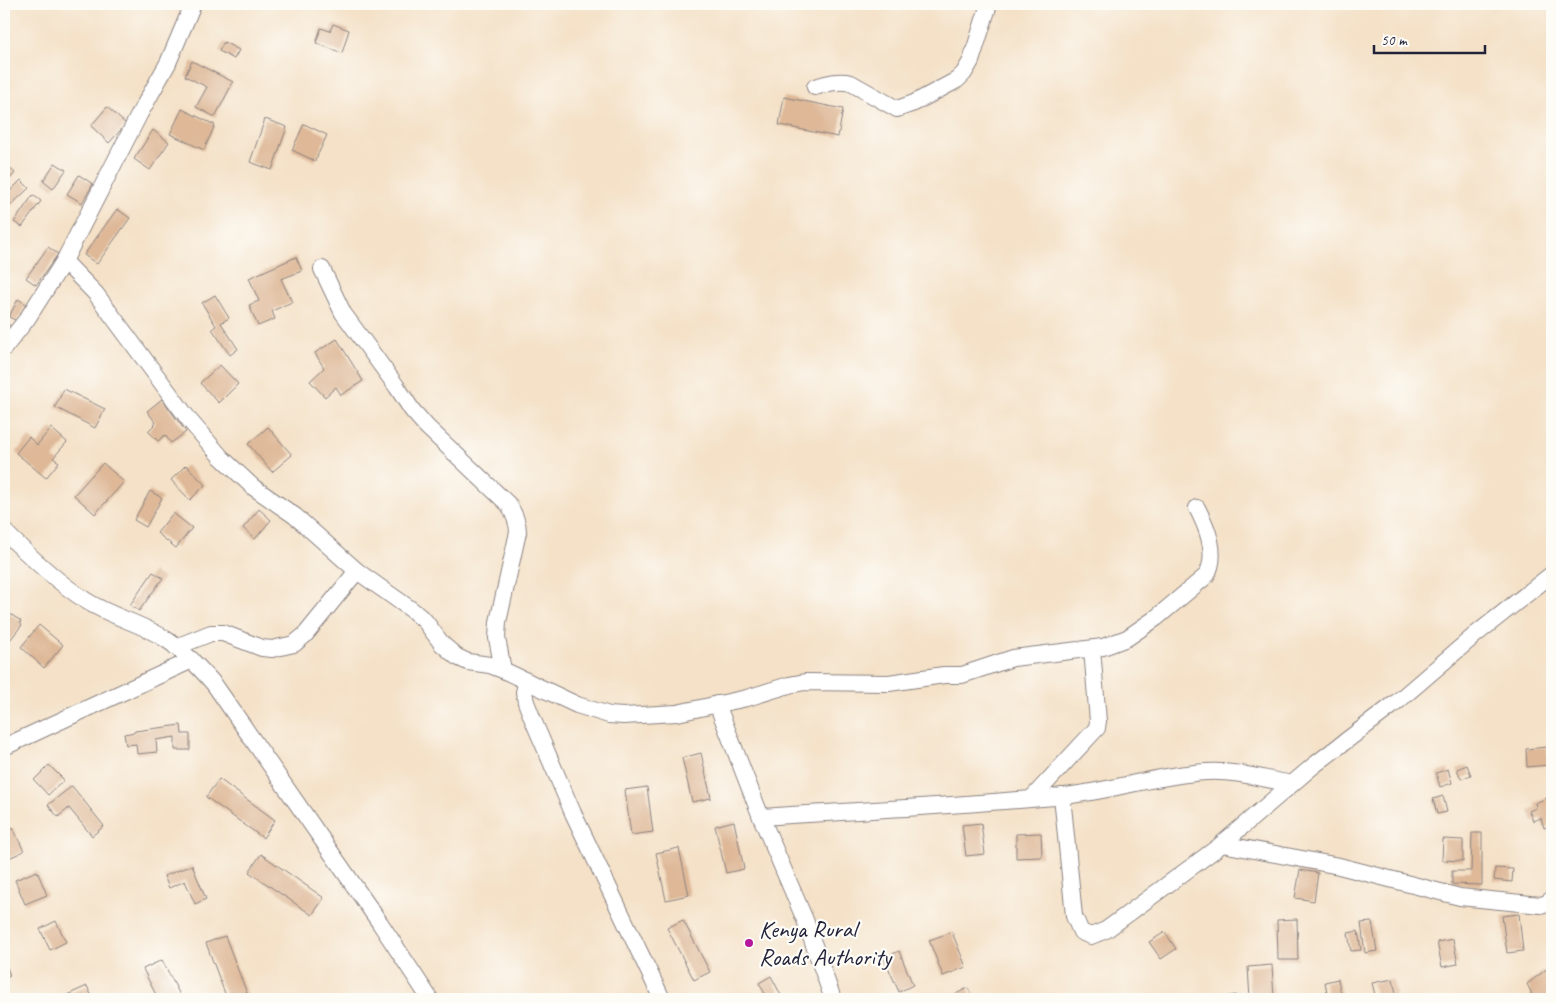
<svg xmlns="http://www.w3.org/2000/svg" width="1556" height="1003" viewBox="0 0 1556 1003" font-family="Caveat,sans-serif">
	<rect width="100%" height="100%" fill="#fdfcf7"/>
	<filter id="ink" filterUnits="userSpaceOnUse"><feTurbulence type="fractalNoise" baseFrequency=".02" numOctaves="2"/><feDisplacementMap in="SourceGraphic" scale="10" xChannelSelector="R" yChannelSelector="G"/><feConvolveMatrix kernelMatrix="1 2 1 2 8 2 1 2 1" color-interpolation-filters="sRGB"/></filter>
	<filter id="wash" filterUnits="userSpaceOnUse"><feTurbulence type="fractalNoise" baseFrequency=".0096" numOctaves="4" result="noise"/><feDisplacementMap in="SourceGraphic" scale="20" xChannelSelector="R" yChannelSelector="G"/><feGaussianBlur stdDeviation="1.12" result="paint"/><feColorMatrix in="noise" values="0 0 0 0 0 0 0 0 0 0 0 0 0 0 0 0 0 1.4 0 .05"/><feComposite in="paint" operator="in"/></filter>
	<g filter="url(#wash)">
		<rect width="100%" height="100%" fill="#f4e1c7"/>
		<g id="blocks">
			<g fill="#deb897">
				<path d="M333 24 349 30 342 53 316 43 321 28 330 31Z"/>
				<path d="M224 42 239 50 234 59 219 51Z"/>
				<path d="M192 61 233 82 215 117 196 107 207 87 185 76Z"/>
				<path d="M784 97 843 109 838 137 779 125Z"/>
				<path d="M107 107 126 124 109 143 91 126Z"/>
				<path d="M182 109 215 125 204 150 170 134Z"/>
				<path d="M265 119 287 127 272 170 250 162Z"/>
				<path d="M304 124 327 135 315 161 292 150Z"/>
				<path d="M153 130 169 142 150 170 134 159Z"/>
				<path d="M4 163 15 173 4 186Z"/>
				<path d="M55 163 66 170 53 189 43 181Z"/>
				<path d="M79 175 93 184 82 203 67 194Z"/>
				<path d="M21 180 29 188 6 210 4 208V197Z"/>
				<path d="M33 195 41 201 22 227 14 222Z"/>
				<path d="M117 209 130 218 97 264 84 255Z"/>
				<path d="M48 247 58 254 36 285 26 278Z"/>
				<path d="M296 257 302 271 281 279 292 302 272 311 275 319 258 326 249 305 259 301 249 278Z"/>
				<path d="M215 295 229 318 221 323 238 349 230 355 212 329 216 326 202 303Z"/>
				<path d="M18 299 26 304 17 321 9 317Z"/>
				<path d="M4 321 13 328 4 337Z"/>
				<path d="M337 339 363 381 341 395 336 387 325 397 310 381 324 368 315 353Z"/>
				<path d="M220 365 238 384 219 403 200 383Z"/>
				<path d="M64 389 105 409 95 428 55 407Z"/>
				<path d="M162 399 186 432 171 443 165 435 158 441 148 431 156 423 147 411Z"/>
				<path d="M268 427 292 455 272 472 248 444Z"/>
				<path d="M51 428 67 442 53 458 59 462 46 478 16 453 29 437 37 445Z"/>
				<path d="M103 463 124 482 95 514 74 495Z"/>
				<path d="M186 465 205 485 190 500 171 480Z"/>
				<path d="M150 491 162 498 146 527 134 520Z"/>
				<path d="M259 509 271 520 255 539 243 528Z"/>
				<path d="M173 513 192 528 176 548 157 533Z"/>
				<path d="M153 572 163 578 139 611 130 605Z"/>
				<path d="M4 610 21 621 20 623 22 625 6 645 4 643Z"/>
				<path d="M39 625 63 645 44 668 21 647Z"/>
				<path d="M181 725 182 734H190V750H175V737L156 740 157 752 137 754 136 744 126 745 124 734 135 732V731Z"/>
				<path d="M1547 747 1549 765 1527 767 1526 749Z"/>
				<path d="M701 753 711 798 692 802 682 758Z"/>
				<path d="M49 765 64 780 48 795 34 780Z"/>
				<path d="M1467 765 1471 775 1461 779 1457 769Z"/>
				<path d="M1448 769 1452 783 1440 787 1436 773Z"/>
				<path d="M219 779 275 820 263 838 206 797Z"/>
				<path d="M72 786 104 826 92 836 69 808 58 817 48 805Z"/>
				<path d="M647 787 653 832 631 835 625 790Z"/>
				<path d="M1443 796 1447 812 1437 814 1433 799Z"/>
				<path d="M1552 796V825L1544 828 1541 818 1533 821 1529 811 1536 808 1535 803Z"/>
				<path d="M734 821 744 869 726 873 715 826Z"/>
				<path d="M981 823 985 854 966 856 962 825Z"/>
				<path d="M13 828 24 851 5 860 4 832Z"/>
				<path d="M1041 833 1042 857 1016 858V834Z"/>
				<path d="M1472 833H1482V885L1452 884V871H1471Z"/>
				<path d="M1443 839 1463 840V861L1442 860Z"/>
				<path d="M679 848 689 895 666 900 656 853Z"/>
				<path d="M261 854 324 898 312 915 249 872Z"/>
				<path d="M192 865 206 899 195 904 185 881 169 888 164 876Z"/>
				<path d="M1495 868 1513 869 1512 882 1494 880Z"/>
				<path d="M1300 870 1318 873 1314 901 1295 898Z"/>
				<path d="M37 871 47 895 25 904 15 880Z"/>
				<path d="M1519 914 1523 951 1507 953 1502 916Z"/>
				<path d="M1297 919 1298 960H1278L1277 920Z"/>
				<path d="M683 920 710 972 694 980 667 928Z"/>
				<path d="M56 921 66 942 50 950 40 929Z"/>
				<path d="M1372 922 1377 951 1365 953 1361 923Z"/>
				<path d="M1358 931 1361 950 1351 951 1348 933Z"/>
				<path d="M952 932 966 967 943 976 929 940Z"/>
				<path d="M1165 932 1176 949 1161 959 1149 942Z"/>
				<path d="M225 936 248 996 240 999H227L206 943Z"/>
				<path d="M1453 939 1458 964 1442 967 1437 942Z"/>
				<path d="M899 951 913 985 899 992 884 958Z"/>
				<path d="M4 960 10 976 4 979Z"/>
				<path d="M162 960 182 999H158L143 969Z"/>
				<path d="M1272 965 1274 998 1250 999 1248 967Z"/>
				<path d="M1552 965V999H1531V992L1527 984Z"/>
				<path d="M771 976 783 999H768L759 983Z"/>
				<path d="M1338 979 1342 999H1328L1325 982Z"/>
				<path d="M1393 979 1397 999H1376L1372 983Z"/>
				<path d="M87 986 93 999H69L67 995Z"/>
				<path d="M968 988 974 999H945Z"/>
				<path d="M1236 995 1237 999H1219V998Z"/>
			</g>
		</g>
	</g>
	<g filter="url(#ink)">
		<use href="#blocks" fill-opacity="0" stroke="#8b8281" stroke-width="1"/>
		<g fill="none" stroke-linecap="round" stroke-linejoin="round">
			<defs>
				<g id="minor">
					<path d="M815 87C828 83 838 80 851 83L897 109 914 103 957 80 964 73 971 61 989 4"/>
					<path d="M64 261 96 294 190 421 221 457 253 487 295 516 357 571 412 610 425 621 442 644 457 657 468 662 490 665 503 670 577 705 609 715 623 716 677 713 747 698 789 685 805 682 889 683 944 675H962L1013 658 1103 647 1127 638 1156 618 1206 576C1219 555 1207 527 1197 508"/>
					<path d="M322 269 343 313 397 387 412 410 427 427 509 505C514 514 518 522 518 532L498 622 497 638 503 670"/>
					<path d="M4 348 27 319 64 261 140 113 168 63 193 4"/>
					<path d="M4 531C29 556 56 581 85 600 111 617 142 623 167 640 185 652 200 668 214 684L380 923 430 999"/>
					<path d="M176 647 211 633H223L262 648 272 649 294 644 305 635 357 571"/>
					<path d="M527 681 524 692 526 702 533 720 573 813 662 999"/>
					<path d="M717 704 761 817 805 920 833 999"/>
					<path d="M4 747 192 660"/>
					<path d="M1062 796 1074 916 1081 932 1091 936 1106 930 1217 848 1313 766 1397 702 1475 635 1552 574"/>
					<path d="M1032 798 1097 728 1098 721 1092 649"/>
					<path d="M761 817C862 810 963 806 1064 796 1111 791 1157 775 1206 772 1234 770 1264 779 1292 784"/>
					<path d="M1222 844 1339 866 1460 897 1541 905 1547 903 1552 899"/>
				</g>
			</defs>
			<use href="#minor" stroke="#8b8281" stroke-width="18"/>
			<use href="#minor" stroke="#fff" stroke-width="16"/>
		</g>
	</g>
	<circle fill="#b5179e" stroke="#fdfcf7" stroke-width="2" cx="749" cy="943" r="5"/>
	<g text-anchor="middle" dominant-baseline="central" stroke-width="4.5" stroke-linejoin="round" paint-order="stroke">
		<g font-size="24" fill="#22223b" stroke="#fdfcf7" text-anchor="start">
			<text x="759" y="929">Kenya Rural<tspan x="759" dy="28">Roads Authority</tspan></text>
		</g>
	</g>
	<rect width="1556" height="1003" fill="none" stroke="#fdfcf7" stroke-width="20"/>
	<path d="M1374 45v8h111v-8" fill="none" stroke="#22223b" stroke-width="2.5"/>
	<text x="1381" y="45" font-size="15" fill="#22223b" stroke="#fdfcf7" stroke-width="4" paint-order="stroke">50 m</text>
</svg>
